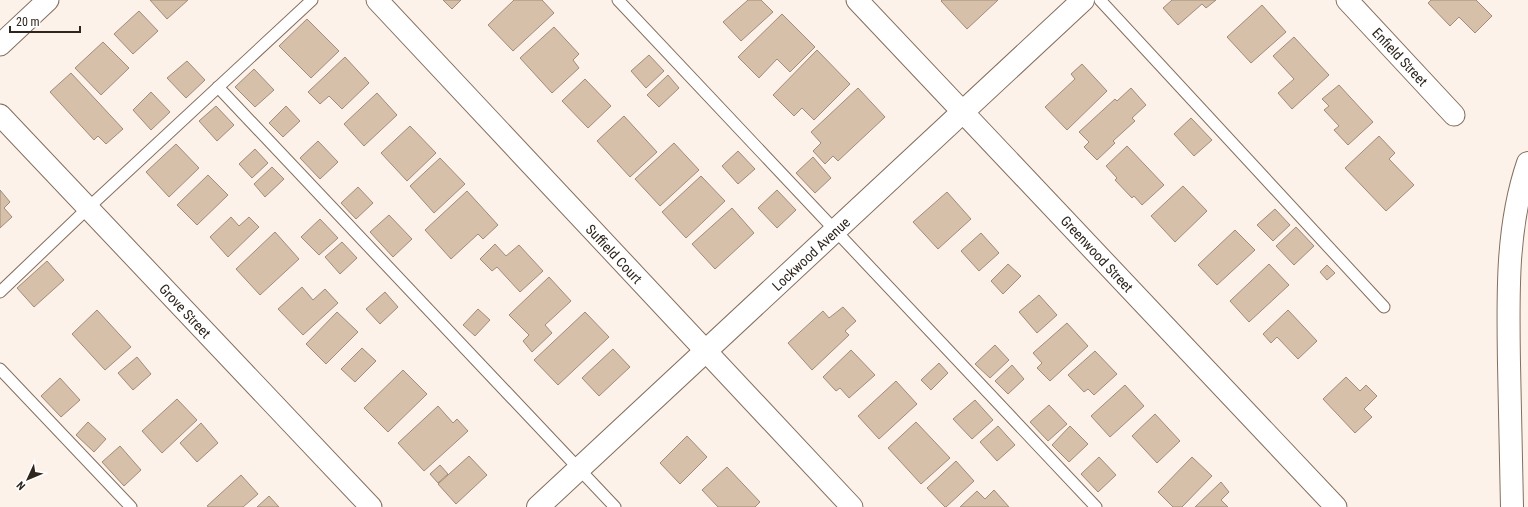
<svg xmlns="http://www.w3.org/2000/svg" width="1528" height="507" viewBox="0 0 1528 507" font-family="'Roboto Condensed',sans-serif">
	<rect width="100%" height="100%" fill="#fcf2ea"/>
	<g fill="#d6c0aa" stroke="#a08c77">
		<path d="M150 0H188L167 19Z"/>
		<path d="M443 0H461L452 9Z"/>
		<path d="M514 0H542L554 13 513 51 488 25Z"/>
		<path d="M748 0H761L773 12 741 41 723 22Z"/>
		<path d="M942 0H998L967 29 941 1Z"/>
		<path d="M1172 0H1216L1206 8 1202 4 1178 25 1163 8Z"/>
		<path d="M1431 0H1476L1492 16 1475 33 1459 17 1450 26 1428 3Z"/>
		<path d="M1262 5 1286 32 1251 63 1227 37Z"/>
		<path d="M139 11 158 31 133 54 114 34Z"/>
		<path d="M782 14 815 47 790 72 777 59 759 78 738 57Z"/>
		<path d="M307 19 339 51 311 78 279 46Z"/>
		<path d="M554 27 579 54 573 60 579 68 552 93 520 58Z"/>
		<path d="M1294 37 1329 75 1292 109 1278 93 1294 79 1273 56Z"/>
		<path d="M103 42 129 68 101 95 75 68Z"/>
		<path d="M817 50 850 84 814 120 802 108 794 116 773 95Z"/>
		<path d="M649 55 664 71 646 88 631 71Z"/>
		<path d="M345 57 369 83 342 109 329 96 320 104 308 92Z"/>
		<path d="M187 61 205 80 186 98 167 78Z"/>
		<path d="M1082 64 1107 91 1067 130 1045 107 1075 79 1071 74Z"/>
		<path d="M254 69 274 90 255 107 235 87Z"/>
		<path d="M71 73 123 129 106 144 98 136 94 140 50 92Z"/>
		<path d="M668 75 679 88 659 107 647 95Z"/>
		<path d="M585 79 611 106 588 128 562 101Z"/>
		<path d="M1339 85 1373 122 1348 145 1334 130 1339 126 1324 110 1329 106 1322 99Z"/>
		<path d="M858 88 885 117 838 161 833 156 825 164 813 151 821 143 811 132Z"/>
		<path d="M1131 88 1146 105 1132 118 1135 121 1113 141 1115 143 1097 160 1084 147 1089 142 1079 132 1115 99 1117 101Z"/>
		<path d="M151 92 170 112 151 130 133 110Z"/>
		<path d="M377 93 397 115 364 146 344 124Z"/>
		<path d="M216 106 234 125 217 141 199 121Z"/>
		<path d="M286 106 300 121 283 137 269 123Z"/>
		<path d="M624 116 657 152 630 177 597 141Z"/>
		<path d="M1191 118 1212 140 1194 156 1174 134Z"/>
		<path d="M410 126 436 153 407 181 381 153Z"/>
		<path d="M1379 136 1395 153 1389 159 1414 185 1386 211 1345 168Z"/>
		<path d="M318 141 338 162 320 179 300 158Z"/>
		<path d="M674 143 699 170 660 206 635 179Z"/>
		<path d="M176 144 199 168 169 197 146 172Z"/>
		<path d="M1127 146 1164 185 1142 205 1134 196 1132 198 1115 180 1117 178 1106 166Z"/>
		<path d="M255 149 268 163 252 178 239 164Z"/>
		<path d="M738 151 755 169 738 184 722 166Z"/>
		<path d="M813 157 831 178 815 193 796 173Z"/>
		<path d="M440 158 465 184 434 213 410 186Z"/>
		<path d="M272 167 284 179 265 197 254 184Z"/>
		<path d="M208 175 228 195 197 225 177 205Z"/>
		<path d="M701 176 725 201 686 238 662 212Z"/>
		<path d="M1183 186 1207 211 1175 242 1151 216Z"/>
		<path d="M358 187 373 203 356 219 341 203Z"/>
		<path d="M0 190 10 202 4 208 12 217 0 228Z"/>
		<path d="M777 190 796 210 777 228 758 208Z"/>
		<path d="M467 191 498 225 483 239 478 234 451 259 425 230Z"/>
		<path d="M947 192 971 219 938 249 913 222Z"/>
		<path d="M732 208 754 233 715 269 692 244Z"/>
		<path d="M1275 209 1290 225 1273 241 1257 225Z"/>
		<path d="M389 215 412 239 393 257 370 232Z"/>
		<path d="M231 217 239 226 249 217 259 227 228 257 210 237Z"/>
		<path d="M320 219 338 238 319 255 301 237Z"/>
		<path d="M1296 227 1314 246 1294 265 1276 246Z"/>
		<path d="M1235 230 1255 250 1217 285 1198 265Z"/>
		<path d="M275 232 299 259 260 295 236 269Z"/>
		<path d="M981 233 999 253 979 271 961 251Z"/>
		<path d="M342 242 357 258 340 274 325 257Z"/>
		<path d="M495 244 506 256 519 245 543 271 520 292 497 267 492 271 480 259Z"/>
		<path d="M47 261 64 280 34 307 17 288Z"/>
		<path d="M1008 264 1021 276 1003 294 991 281Z"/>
		<path d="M1269 264 1289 285 1249 322 1230 301Z"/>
		<path d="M1327 265 1335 273 1327 280 1320 272Z"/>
		<path d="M549 277 571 301 545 325 552 333 532 352 523 341 529 335 509 315Z"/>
		<path d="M302 287 313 300 325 289 338 303 303 335 278 309Z"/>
		<path d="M385 292 398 307 380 324 366 309Z"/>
		<path d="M1039 295 1057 315 1037 333 1019 312Z"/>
		<path d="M843 307 856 321 845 331 849 335 812 370 788 343 823 311 829 318Z"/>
		<path d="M478 309 490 320 475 336 463 325Z"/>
		<path d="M97 310 131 347 105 370 72 334Z"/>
		<path d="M1288 310 1317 341 1298 359 1277 337 1271 343 1263 334Z"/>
		<path d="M337 312 358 332 326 364 306 344Z"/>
		<path d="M585 312 609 337 558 385 534 360Z"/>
		<path d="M1067 323 1088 346 1050 381 1037 368 1042 363 1033 353Z"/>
		<path d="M995 345 1009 360 990 378 975 364Z"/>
		<path d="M362 348 376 361 355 382 341 369Z"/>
		<path d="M613 349 630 367 599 396 582 378Z"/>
		<path d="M851 350 875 375 849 398 840 388 836 391 823 377Z"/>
		<path d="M1095 351 1117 374 1094 395 1088 389 1084 392 1068 375Z"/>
		<path d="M137 357 151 374 133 390 118 373Z"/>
		<path d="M939 363 948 373 931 390 921 380Z"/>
		<path d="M1012 365 1024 379 1008 394 995 381Z"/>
		<path d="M403 370 427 394 388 432 364 408Z"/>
		<path d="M1346 377 1360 391 1366 385 1377 396 1364 409 1372 417 1355 433 1323 399Z"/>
		<path d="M60 378 80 400 61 417 41 396Z"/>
		<path d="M896 381 917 404 879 439 858 416Z"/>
		<path d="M1125 385 1144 406 1110 437 1091 416Z"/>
		<path d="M177 399 197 420 162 453 142 431Z"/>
		<path d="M975 400 993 420 972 439 953 419Z"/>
		<path d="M1049 405 1067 424 1048 441 1030 422Z"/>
		<path d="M438 406 453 423 457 419 468 431 424 471 398 443Z"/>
		<path d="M1155 414 1180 441 1157 463 1132 436Z"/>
		<path d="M88 422 106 439 94 452 76 435Z"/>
		<path d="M916 422 950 458 921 484 888 448Z"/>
		<path d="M201 423 218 443 197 462 180 443Z"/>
		<path d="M998 426 1015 445 997 461 980 442Z"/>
		<path d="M1070 426 1088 444 1069 462 1052 445Z"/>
		<path d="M687 436 707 457 680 484 660 463Z"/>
		<path d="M120 446 141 470 124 486 102 462Z"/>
		<path d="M469 456 487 475 456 504 438 484Z"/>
		<path d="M1099 457 1116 475 1098 492 1081 474Z"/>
		<path d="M1192 457 1212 476 1182 507H1173L1158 492Z"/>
		<path d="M956 461 974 481 946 507H945L927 488Z"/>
		<path d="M440 465 448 474 438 483 430 474Z"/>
		<path d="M727 467 760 502 755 507H718L702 490Z"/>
		<path d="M241 475 258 494 243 507H209L207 506Z"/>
		<path d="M1221 482 1229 492 1221 500 1228 507H1195Z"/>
		<path d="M994 490 1009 507H960L977 491 985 499Z"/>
		<path d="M269 496 279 507H257Z"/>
	</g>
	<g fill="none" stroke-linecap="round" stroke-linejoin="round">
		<defs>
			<g id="service">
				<path d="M618 0 1096 507"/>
				<path d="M1100 0 1384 307"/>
				<path d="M218 87 615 507"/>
				<path d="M0 292 88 208 312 0"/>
				<path d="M0 369 131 507"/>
			</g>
			<g id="minor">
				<path d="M377 0 852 507"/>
				<path d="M857 0 1336 507"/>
				<path d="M1347 0 1454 115"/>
				<path d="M0 45 48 0"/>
				<path d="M0 115 371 507"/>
			</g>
			<path id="tertiary" d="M538 507 1083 0"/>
			<path id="motorway" d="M1512 507C1511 459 1510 412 1509 364 1508 297 1506 227 1528 163"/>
		</defs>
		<use href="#service" stroke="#846f5d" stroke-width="13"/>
		<use href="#minor" stroke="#846f5d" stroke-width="23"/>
		<use href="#tertiary" stroke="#846f5d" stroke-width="24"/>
		<use href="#motorway" stroke="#846f5d" stroke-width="24"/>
		<use href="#service" stroke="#fff" stroke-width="11"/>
		<use href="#minor" stroke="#fff" stroke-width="21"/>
		<use href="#tertiary" stroke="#fff" stroke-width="22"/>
		<use href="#motorway" stroke="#fff" stroke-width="22"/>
	</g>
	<g text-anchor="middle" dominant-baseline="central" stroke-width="3.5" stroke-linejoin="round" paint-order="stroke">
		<g font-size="14" fill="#2e251d" stroke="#fff">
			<text transform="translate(1400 57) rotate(47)">Enfield Street</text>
			<text transform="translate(614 254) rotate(47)">Suffield Court</text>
			<text transform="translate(811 254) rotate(-43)">Lockwood Avenue</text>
			<text transform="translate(1097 254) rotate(47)">Greenwood Street</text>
			<text transform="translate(185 311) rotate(47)">Grove Street</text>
		</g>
	</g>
	<g transform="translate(28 479) rotate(226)" stroke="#ffffff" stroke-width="3" paint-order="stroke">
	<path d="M0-3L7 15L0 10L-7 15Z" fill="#2e251d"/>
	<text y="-6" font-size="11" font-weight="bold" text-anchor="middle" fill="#2e251d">N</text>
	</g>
	<path d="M10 26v6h70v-6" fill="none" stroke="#2e251d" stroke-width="2"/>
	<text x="16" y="26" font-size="12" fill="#2e251d" stroke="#ffffff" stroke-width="3" paint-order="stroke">20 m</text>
</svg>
